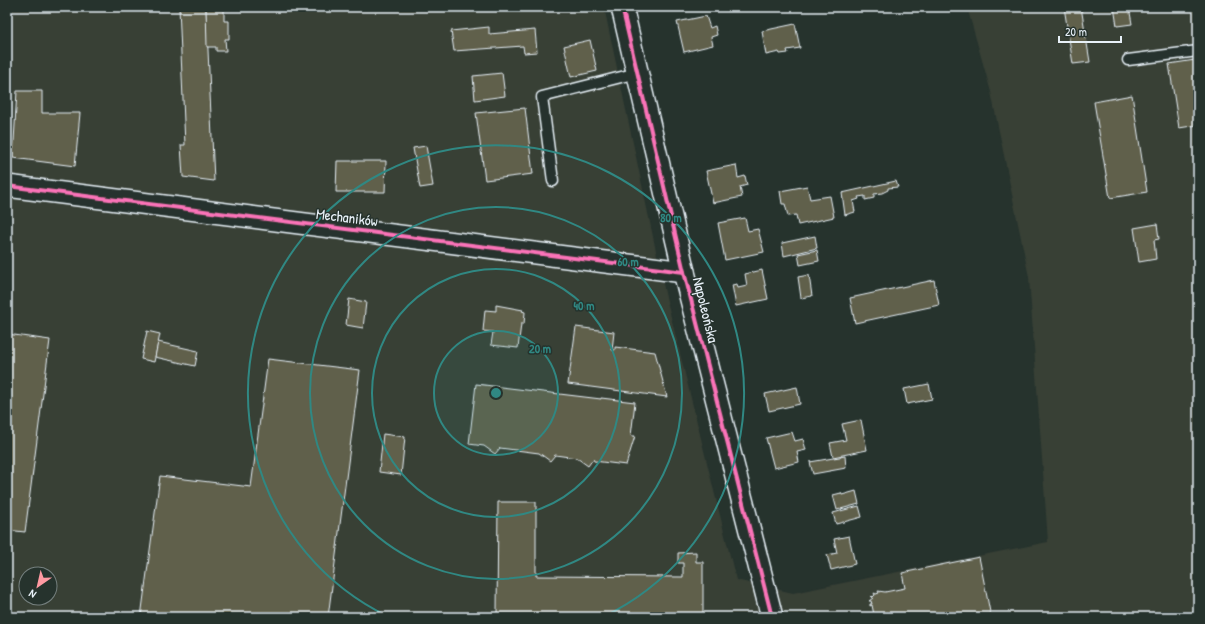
<svg xmlns="http://www.w3.org/2000/svg" width="1205" height="624" viewBox="0 0 1205 624" font-family="'Patrick Hand',sans-serif">
	<rect width="100%" height="100%" fill="#26332d"/>
	<filter id="ink" filterUnits="userSpaceOnUse"><feTurbulence type="fractalNoise" baseFrequency=".025" numOctaves="2"/><feDisplacementMap in="SourceGraphic" scale="8" xChannelSelector="R" yChannelSelector="G"/><feConvolveMatrix kernelMatrix="1 2 1 2 8 2 1 2 1" color-interpolation-filters="sRGB"/></filter>
	<g filter="url(#ink)">
		<path fill="#384036" fill-rule="evenodd" d="M7 7H604L665 293 736 580 793 593 1048 542 1029 277 991 92 967 7H1198V617H7ZM26 574H50V598H26Z"/>
		<g fill="#61604c" stroke="#e8f1f8">
			<path d="M42 7H136V11L42 8Z"/>
			<path d="M179 7H206L214 181 183 177 181 145H185Z"/>
			<path d="M206 7H224V21H229V39H225L226 51H216V47H207Z"/>
			<path d="M1064 7H1081L1090 62 1073 64Z"/>
			<path d="M1114 7H1129L1132 24 1117 26Z"/>
			<path d="M706 16 710 28 715 26 717 35 711 37 713 45 684 52 677 22Z"/>
			<path d="M795 24 800 48 787 50 788 53 780 54 779 52 766 55 762 31Z"/>
			<path d="M489 27V34L535 30 537 52 524 53 523 46 454 51 451 31Z"/>
			<path d="M590 40 597 71 571 77 564 46Z"/>
			<path d="M1195 60 1198 80V125L1179 128 1169 64Z"/>
			<path d="M502 73 505 96 475 100 473 76Z"/>
			<path d="M17 91H42V113H80L75 166 13 158Z"/>
			<path d="M1132 95 1147 192 1110 198 1094 102Z"/>
			<path d="M525 108 533 174 485 180 476 113Z"/>
			<path d="M426 146 433 186 420 188 413 148Z"/>
			<path d="M337 161H386L385 192H336Z"/>
			<path d="M736 165 738 178 745 176 747 185 740 187 742 197 713 203 706 171Z"/>
			<path d="M896 181 898 187 888 188V190L882 193 874 194V198L865 200V196L858 197 859 199 853 201 855 212 845 215 842 193Z"/>
			<path d="M807 186 810 199 830 196 834 217 798 225 796 215 788 216 785 204H782L780 191Z"/>
			<path d="M745 218 748 231 758 229 764 252 725 260 718 223Z"/>
			<path d="M1157 224 1159 239 1154 240 1156 259 1139 262 1134 228Z"/>
			<path d="M815 236 817 248 784 256 782 243Z"/>
			<path d="M817 250 819 261 800 265 798 254Z"/>
			<path d="M762 270 768 299 736 306 732 285 737 284 738 288 747 286 745 274Z"/>
			<path d="M809 275 812 296 801 298 798 277Z"/>
			<path d="M934 280 939 305 855 323 850 298Z"/>
			<path d="M349 299 366 302 363 328 346 325Z"/>
			<path d="M496 305 523 310 522 311 525 312 524 324H521L518 348 491 345 493 332 483 331 485 310 496 311Z"/>
			<path d="M576 327 614 332 612 350H615V347L655 352 667 397 568 384Z"/>
			<path d="M147 331 160 334 154 362 141 359Z"/>
			<path d="M7 334 50 340 25 532 7 530Z"/>
			<path d="M158 342 198 351 195 366 155 357Z"/>
			<path d="M268 359 360 370 328 617H141L160 476 251 487Z"/>
			<path d="M476 384 601 399V398L635 402 631 436H635L626 465 594 461 593 459 588 466 577 458 555 455 550 461 539 453 500 448 495 454 484 446 469 444Z"/>
			<path d="M929 384 932 399 907 404 904 389Z"/>
			<path d="M797 387 800 404 769 411 765 394Z"/>
			<path d="M861 420 867 450 833 457 830 443 846 440 842 424Z"/>
			<path d="M792 432 795 441 803 439 806 450 797 452 799 462 774 468 766 438Z"/>
			<path d="M383 434 405 437 401 475 379 472Z"/>
			<path d="M845 456 846 468 813 474 810 462Z"/>
			<path d="M856 491 859 504 837 510 833 495 841 493 842 495Z"/>
			<path d="M498 502H536V576L683 577V563H678V553L696 552V562H703V617L497 614Z"/>
			<path d="M859 506 862 517 836 524 833 513Z"/>
			<path d="M849 536 855 564 831 570 827 555 837 553 834 539Z"/>
			<path d="M979 557 991 617H867V615H874L872 605 870 606V604H872L871 601H869L873 598 871 597 872 596 873 597 875 595 874 593 876 594 879 593 878 591 885 592 905 588 902 573Z"/>
		</g>
		<g fill="none" stroke-linecap="round" stroke-linejoin="round">
			<defs>
				<g id="lane">
					<path d="M1128 60 1198 51"/>
					<path d="M553 181 542 97 637 73"/>
				</g>
				<g id="street">
					<path d="M622 7 684 272 772 617"/>
					<path d="M7 186 684 272"/>
				</g>
			</defs>
			<use href="#lane" stroke="#e8f1f8" stroke-width="13"/>
			<use href="#street" stroke="#e8f1f8" stroke-width="24"/>
			<use href="#lane" stroke="#26332d" stroke-width="10"/>
			<use href="#street" stroke="#26332d" stroke-width="21"/>
			<defs>
				<g id="cycleway">
					<path d="M622 7 684 272 772 617"/>
					<path d="M7 186 684 272"/>
				</g>
			</defs>
			<use href="#cycleway" stroke="#26332d" stroke-width="6"/>
			<use href="#cycleway" stroke="#fb73b8" stroke-width="4"/>
		</g>
	</g>
	<circle cx="496" cy="393" r="62" fill="#308883" fill-opacity=".12"/>
	<g fill="none" stroke="#308883" stroke-width="2">
		<circle cx="496" cy="393" r="62"/>
		<circle cx="496" cy="393" r="124"/>
		<circle cx="496" cy="393" r="186"/>
		<path d="M389 617A248 248 0 1 1 603 617"/>
	</g>
	<g text-anchor="middle" dominant-baseline="central" stroke-width="3" stroke-linejoin="round" paint-order="stroke">
		<g font-size="15" fill="#e8f1f8" stroke="#26332d">
			<text transform="translate(347 217) rotate(7)">Mechaników</text>
			<text transform="translate(706 310) rotate(76)">Napoleońska</text>
		</g>
	</g>
	<circle cx="496" cy="393" r="6" fill="#308883" stroke="#26332d" stroke-width="2"/>
	<g font-size="12" text-anchor="middle" font-weight="bold" fill="#308883" stroke="#26332d" stroke-width="3" stroke-linejoin="round" paint-order="stroke">
		<text x="671" y="222">80 m</text>
		<text x="628" y="266">60 m</text>
		<text x="584" y="310">40 m</text>
		<text x="540" y="353">20 m</text>
	</g>
	<rect width="1205" height="624" fill="none" stroke="#26332d" stroke-width="24"/>
	<rect x="12" y="12" width="1181" height="600" fill="none" stroke="#e8f1f8" stroke-width="1.5" filter="url(#ink)"/>
	<g transform="translate(38 586) rotate(214)"><circle r="19" fill="#26332d" stroke="#747f7e"/>
	<path d="M0-3L7 15L0 10L-7 15Z" fill="#ff9aa2"/>
	<text y="-6" font-size="11" font-weight="bold" text-anchor="middle" fill="#e8f1f8">N</text>
	</g>
	<path d="M1059 36v6h62v-6" fill="none" stroke="#e8f1f8" stroke-width="2"/>
	<text x="1065" y="36" font-size="12" fill="#e8f1f8" stroke="#26332d" stroke-width="3" paint-order="stroke">20 m</text>
</svg>
